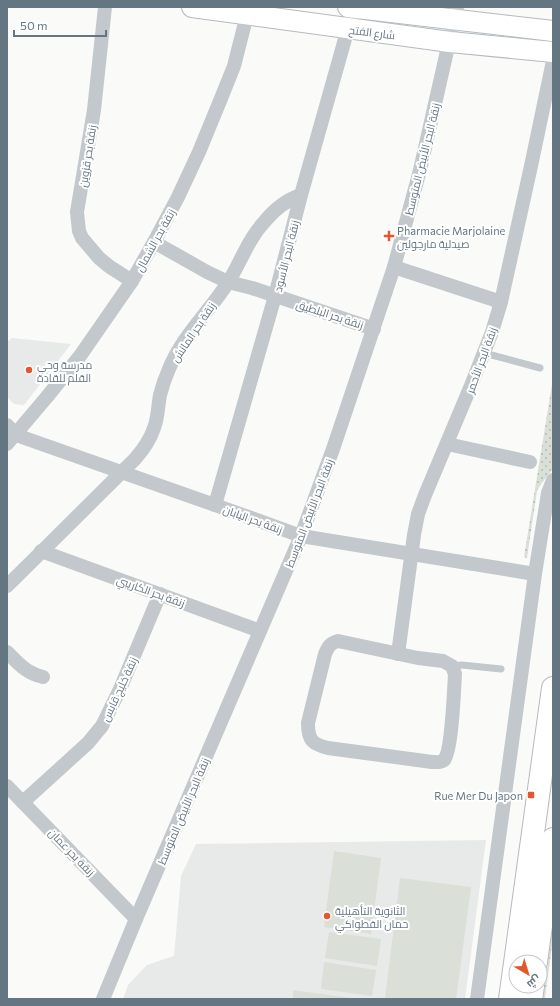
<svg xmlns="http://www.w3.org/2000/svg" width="560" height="1006" viewBox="0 0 560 1006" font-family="Commissioner,Cairo,sans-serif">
	<defs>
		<pattern id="green-dots" width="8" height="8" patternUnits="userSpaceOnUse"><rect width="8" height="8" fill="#dadfd7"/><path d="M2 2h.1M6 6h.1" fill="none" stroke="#b4b9b4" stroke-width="1.8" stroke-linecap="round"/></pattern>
	</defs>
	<rect width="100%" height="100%" fill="#fafaf8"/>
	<g fill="#e8e9e9">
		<path d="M12 338 71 344 24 405 14 404 7 397V342Z"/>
		<path d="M486 840 465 999H123L128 985 147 965 174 956 181 876 196 844Z"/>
	</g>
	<g fill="url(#green-dots)">
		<path d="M553 378V469L541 484 537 491 527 558 524 557Z"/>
		<path d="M553 924V939L545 997V999H543Z"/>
	</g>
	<g fill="#dadfd7">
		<path d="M334 851 381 858 371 934 324 927Z"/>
		<path d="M400 878 471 887 456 999H385Z"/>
		<path d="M329 932 381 939 377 966 325 958Z"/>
		<path d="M324 962 376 970 372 996 321 989Z"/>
		<path d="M293 990 358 999H293Z"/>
	</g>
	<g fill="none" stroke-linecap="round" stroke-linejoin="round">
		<defs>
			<g id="secondary">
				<path d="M192 7 450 42 553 52"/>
				<path d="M348 7 553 31"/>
			</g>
			<g id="primary">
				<path d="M536 962 553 839"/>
				<path d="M510 999 553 688"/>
				<path d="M531 999 533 986"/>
			</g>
		</defs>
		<use href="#secondary" stroke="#b3babf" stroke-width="22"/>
		<use href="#primary" stroke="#b5babe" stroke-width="24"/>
		<g stroke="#c3c8cc" stroke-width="7">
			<path d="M484 353 540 368"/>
			<path d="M452 666 462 665 501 669"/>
		</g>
		<g stroke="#c3c8cc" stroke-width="14">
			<path d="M105 7 94 110 77 212 79 231 82 238 99 258 110 267 132 281"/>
			<path d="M154 242 207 272 228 282 252 288 374 329"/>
			<path d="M394 267 501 302"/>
			<path d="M7 425 16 435 215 505 301 536 535 574"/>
			<path d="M7 444 46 398 80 356 132 281 154 242 178 197 199 152 222 96 234 66 249 7"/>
			<path d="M447 444 530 462"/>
			<path d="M215 505 275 296 301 195 354 7"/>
			<path d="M41 551 260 631"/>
			<path d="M7 586 135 459C143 450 150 440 154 428 158 418 158 406 160 395 162 387 165 378 169 369 182 336 210 311 229 281 241 261 249 238 265 221 275 209 286 200 301 195"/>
			<path d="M338 641 418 658 443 661 452 666 455 674C454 689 452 751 444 760 441 763 436 762 432 762L328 748C312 744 308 740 308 723L325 654C328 647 330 643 338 641Z"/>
			<path d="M7 652C19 664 26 673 43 677"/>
			<path d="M398 654 414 535 418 514 425 495 470 388 492 332 501 302 531 166 553 61"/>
			<path d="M7 786 136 919"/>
			<path d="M23 802 88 743 102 726 120 689 160 594"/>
			<path d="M103 999 136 919 301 536 333 449 394 267 420 170 457 7"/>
			<path d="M477 999 535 574 548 493 553 480"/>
		</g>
		<use href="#secondary" stroke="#fff" stroke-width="20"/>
		<use href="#primary" stroke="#fff" stroke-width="22"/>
	</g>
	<g fill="#e4572e" stroke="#fff" stroke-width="1.5">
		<path d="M387 230h4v4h4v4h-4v4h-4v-4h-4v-4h4z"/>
		<circle cx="29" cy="370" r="4"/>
		<rect x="527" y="791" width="8" height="8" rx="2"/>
		<circle cx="327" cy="916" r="4"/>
	</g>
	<g text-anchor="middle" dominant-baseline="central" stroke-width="4" stroke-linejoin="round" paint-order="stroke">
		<g font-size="11" fill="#657683" stroke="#fff">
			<text transform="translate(372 32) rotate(7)">شارع الفتح</text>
			<text transform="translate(87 156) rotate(-81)">زنقة بحر قزوين</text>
			<text transform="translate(422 159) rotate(-76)">زنقة البحر الأبيض المتوسط</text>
			<text transform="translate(155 240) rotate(-61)">زنقة بحر الشمال</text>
			<text transform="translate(286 256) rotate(-76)">زنقة البحر الأسود</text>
			<text transform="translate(330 314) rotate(18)">زنقة بحر البلطيق</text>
			<text transform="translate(193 332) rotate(-56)">زنقة بحر المانش</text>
			<text transform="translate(481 360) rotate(-70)">زنقة البحر الأحمر</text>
			<text transform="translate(309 513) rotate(-69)">زنقة البحر الأبيض المتوسط</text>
			<text transform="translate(253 519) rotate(20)">زنقة بحر اليابان</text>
			<text transform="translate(151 591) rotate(20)">زنقة بحر الكاريبي</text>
			<text transform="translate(119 689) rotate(-65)">زنقة خليج قابس</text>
			<text transform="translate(183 811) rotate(-67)">زنقة البحر الأبيض المتوسط</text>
			<text transform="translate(72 852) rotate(46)">زنقة بحر عمان</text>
		</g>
		<g font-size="11" fill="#657683" stroke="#fff" text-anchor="start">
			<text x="397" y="230">Pharmacie Marjolaine<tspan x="397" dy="13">صيدلية مارجولين</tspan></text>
			<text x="37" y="364">مدرسة وحي<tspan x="37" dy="13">القلم للقادة</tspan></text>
			<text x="523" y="795" text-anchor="end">Rue Mer Du Japon</text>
			<text x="335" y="910">الثانوية التأهيلية<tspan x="335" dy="13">حمان الفطواكي</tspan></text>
		</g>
	</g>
	<rect width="560" height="1006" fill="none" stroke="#657683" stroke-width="16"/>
	<g transform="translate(528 974) rotate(142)"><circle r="19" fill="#ffffff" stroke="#c1c8cd"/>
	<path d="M0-3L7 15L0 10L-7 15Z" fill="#e4572e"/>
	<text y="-6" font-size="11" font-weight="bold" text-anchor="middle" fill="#657683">ش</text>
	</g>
	<path d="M14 30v6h92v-6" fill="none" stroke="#657683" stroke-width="2"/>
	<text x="20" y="30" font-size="12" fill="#657683" stroke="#ffffff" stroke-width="3" paint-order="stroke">50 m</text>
</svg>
